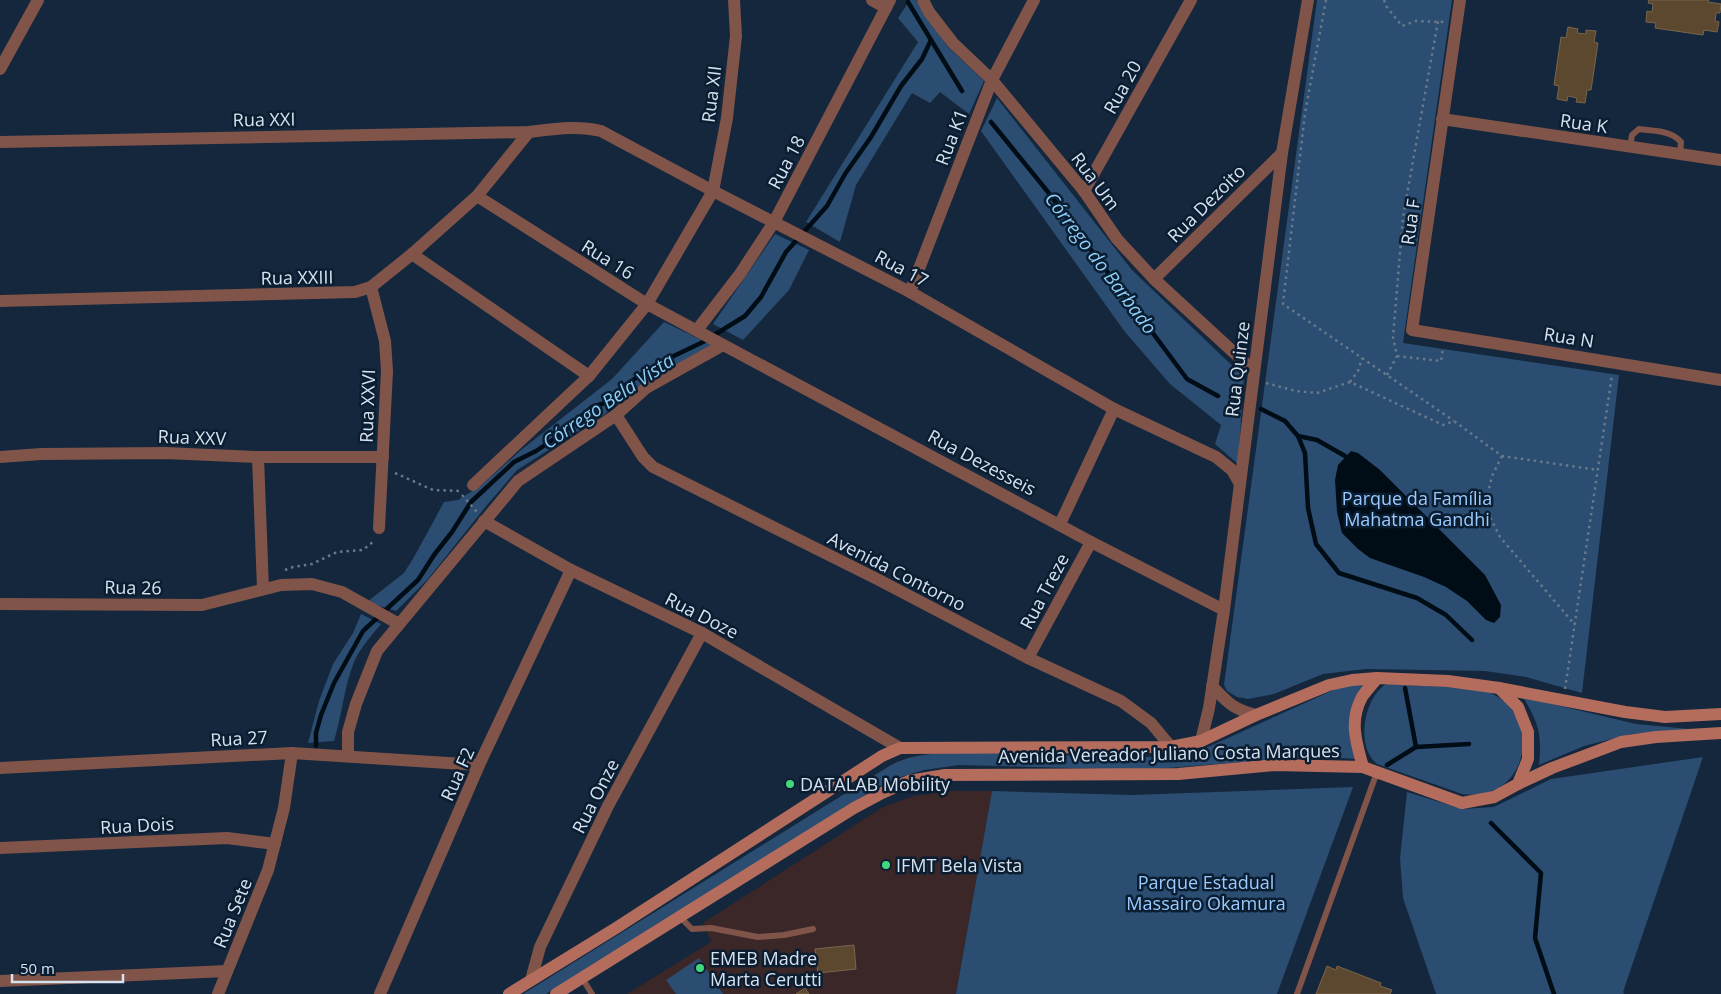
<svg xmlns="http://www.w3.org/2000/svg" width="1721" height="994" viewBox="0 0 1721 994" font-family="'Open Sans',sans-serif">
	<rect width="100%" height="100%" fill="#14273c"/>
	<path fill="#3b2728" d="M949 791H992L956 994H627L711 942 703 923 883 807 914 796Z"/>
	<g fill="#2a4d71">
		<path d="M910 0H916L947 46 984 81 969 114 940 92 930 103 912 93 856 185 840 242 806 222 918 42 898 18Z"/>
		<path d="M1317 0H1452L1403 343 1619 375 1582 693 1526 677 1485 671 1366 669 1323 674 1274 694 1248 699 1237 697 1227 691 1224 685Z"/>
		<path d="M997 98 1132 270 1244 377 1238 464 1215 444 1221 425 1170 384 1125 332 981 131Z"/>
		<path d="M775 234 809 250 789 290 743 340 713 324Z"/>
		<path d="M664 322 712 345 633 390 604 415 517 470 487 505 428 579 396 611 367 602 404 573 414 557 444 502 458 500 482 485 521 450 612 379Z"/>
		<path d="M361 614 381 624C372 635 360 648 354 662 344 687 342 715 334 741L308 743 319 701 333 664 353 633Z"/>
		<path d="M1386 684C1407 685 1427 686 1447 687 1459 688 1473 687 1485 691 1545 710 1531 804 1462 794L1377 764C1355 747 1364 698 1386 684Z"/>
		<path d="M1353 685H1365L1349 724 1350 739 1355 759 1326 757H1306L1142 770 959 765 924 770 898 778 876 788 546 994H523L891 765C918 751 943 754 972 753 1013 753 1054 755 1095 756 1129 757 1163 759 1197 752L1338 688Z"/>
		<path d="M1523 697 1636 724 1689 729 1632 734 1584 746 1539 765C1542 735 1539 723 1523 697Z"/>
		<path d="M1703 757 1623 992 1624 994H1436L1403 898 1400 858 1407 792 1462 809 1494 807 1551 779Z"/>
		<path d="M1353 787 1277 994H956L992 791 1132 795Z"/>
		<path d="M699 958 723 994H676L666 980Z"/>
	</g>
	<path fill="#000d17" d="M1351 451 1358 453 1380 470 1485 575 1501 605 1500 617 1494 623 1486 620 1467 601 1446 587 1424 577 1370 558 1358 549 1342 533 1337 512 1335 480 1338 465Z"/>
	<g fill="none" stroke-linecap="round" stroke-linejoin="round">
		<g stroke="#000d17" stroke-width="4.5">
			<path d="M908 2 962 91"/>
			<path d="M991 122 1048 192 1187 379 1218 396"/>
			<path d="M1261 409 1285 421 1298 436 1305 453 1308 508 1316 544 1339 573 1417 598 1446 615 1472 640"/>
			<path d="M1298 436 1317 440 1345 456"/>
			<path d="M316 746V733L321 715 334 683 363 631 418 580 434 555 452 532 471 502 514 462 536 451 557 437 592 407 608 402 624 386 657 364 703 342 745 316 761 297 786 252 827 206 845 174 871 137 901 86 922 59 931 40"/>
			<path d="M1416 747 1469 744"/>
			<path d="M1387 765 1416 747 1405 688"/>
			<path d="M1491 823 1541 873 1535 938 1554 994"/>
		</g>
	</g>
	<g fill="#5c482f" stroke="#7a654c">
		<path d="M1649 0H1709L1708 2 1721 4 1720 13H1716L1715 21 1719 22 1717 32 1704 30 1703 35 1655 28 1656 23 1646 22 1647 11 1652 12 1653 4 1648 3Z"/>
		<path d="M1568 27 1578 29 1577 33 1586 34V30L1596 31 1594 42 1598 43 1591 90H1587L1585 103 1576 102 1577 98 1568 96 1567 101 1557 99 1559 86 1554 85 1561 37 1566 38Z"/>
		<path d="M854 945 856 969 818 973 815 949Z"/>
		<path d="M1327 966 1336 970 1337 966 1381 983 1380 986 1392 990 1390 994H1316Z"/>
		<path d="M805 988 809 994H796Z"/>
	</g>
	<g fill="none" stroke-linecap="round" stroke-linejoin="round">
		<g stroke="#69798b" stroke-width="2.5" stroke-dasharray="2.5 4" stroke-linecap="butt">
			<path d="M1326 0 1305 113 1283 304 1454 421"/>
			<path d="M1384 0 1386 6 1402 26 1416 21 1445 22"/>
			<path d="M1397 356 1441 361 1443 349"/>
			<path d="M1387 375 1397 356 1393 337 1403 217 1438 21"/>
			<path d="M1350 382 1358 371 1362 358"/>
			<path d="M1266 383 1296 391 1317 393 1350 382 1443 425 1454 421 1502 456 1598 470"/>
			<path d="M1502 456 1492 476 1488 493 1487 506 1491 519 1500 537 1575 625"/>
			<path d="M395 473 433 490 461 491"/>
			<path d="M462 495 477 512"/>
			<path d="M285 570 293 567 312 564 337 552 363 550 374 541"/>
			<path d="M1565 689 1612 375"/>
		</g>
		<g stroke="#81544a" stroke-width="6">
			<path d="M1630 147 1632 135 1639 129C1653 131 1671 130 1681 142L1680 154"/>
			<path d="M680 917 692 929 711 928 758 937 784 935 813 929"/>
			<path d="M582 978 592 994"/>
			<path d="M1297 994 1377 772"/>
		</g>
		<g stroke="#81544a" stroke-width="12">
			<path d="M872 0 886 8"/>
			<path d="M923 0 929 12 953 43 992 80 1084 191 1117 239 1154 279 1254 371"/>
			<path d="M1460 0 1412 330 1721 380"/>
			<path d="M0 69 38 0"/>
			<path d="M1442 119 1721 160"/>
			<path d="M0 142 529 132C554 129 577 125 601 131L713 191 910 292 1114 409 1216 457 1232 470 1240 484"/>
			<path d="M1084 191 1191 0"/>
			<path d="M477 196 647 304 1091 542 1224 610"/>
			<path d="M412 254 589 376"/>
			<path d="M1154 279 1282 153"/>
			<path d="M371 287 385 341 387 371 379 528"/>
			<path d="M910 292 992 80 1034 0"/>
			<path d="M0 301 355 292 371 287 412 254 477 196 529 132"/>
			<path d="M697 330 740 274 774 222 890 0"/>
			<path d="M616 415 643 457 653 467 879 580 1028 658 1121 701 1151 723 1171 747"/>
			<path d="M0 457 41 454 165 453 258 457H383"/>
			<path d="M258 457 263 589"/>
			<path d="M473 485 589 376 647 304 713 191 727 118 736 36 734 0"/>
			<path d="M484 521 571 570 702 633 900 748"/>
			<path d="M1060 524 1114 409"/>
			<path d="M0 604 202 605 281 585 312 584 342 592 399 624"/>
			<path d="M1028 658 1091 542"/>
			<path d="M1212 686C1228 703 1233 709 1256 715"/>
			<path d="M1201 741 1209 708 1224 610 1282 153 1308 0"/>
			<path d="M348 756V732L356 704 377 651 518 481 616 415 646 388 723 345"/>
			<path d="M0 768 292 753 479 765"/>
			<path d="M0 848 227 838 275 844"/>
			<path d="M531 980 540 947 608 806 702 633"/>
			<path d="M0 981 227 971"/>
			<path d="M218 994 268 870 284 808 292 753"/>
			<path d="M380 994 479 765 571 570"/>
		</g>
		<g stroke="#b46c5d" stroke-width="12">
			<path d="M1499 688 1518 707 1528 732V759L1518 784"/>
			<path d="M1363 767C1356 742 1349 721 1362 697 1366 691 1372 685 1377 678"/>
			<path d="M509 994 616 928 882 756 900 748 1171 747 1201 741 1256 715 1329 685 1352 680 1377 678 1448 681 1499 688 1625 712 1665 717 1721 714"/>
			<path d="M556 994 854 808 882 793 909 781 945 775 1178 774 1274 765 1363 767 1462 803 1494 797 1518 784 1552 768 1621 742 1656 737 1721 733"/>
		</g>
	</g>
	<g fill="#42d77c" stroke="#0a1d31" stroke-width="2">
		<circle cx="790" cy="784" r="5"/>
		<circle cx="886" cy="865" r="5"/>
		<circle cx="700" cy="968" r="5"/>
	</g>
	<g text-anchor="middle" dominant-baseline="central" stroke-width="5" stroke-linejoin="round" paint-order="stroke">
		<g font-size="18" fill="#d6e2f0" stroke="#0a1d31">
			<text transform="translate(1122 87) rotate(-61)">Rua 20</text>
			<text transform="translate(711 94) rotate(-83)">Rua XII</text>
			<text transform="translate(264 119) rotate(-1)">Rua XXI</text>
			<text transform="translate(1584 123) rotate(8)">Rua K</text>
			<text transform="translate(951 137) rotate(-69)">Rua K1</text>
			<text transform="translate(786 162) rotate(-62)">Rua 18</text>
			<text transform="translate(1096 181) rotate(53)">Rua Um</text>
			<text transform="translate(1206 203) rotate(-45)">Rua Dezoito</text>
			<text transform="translate(1410 222) rotate(-82)">Rua F</text>
			<text transform="translate(608 259) rotate(32)">Rua 16</text>
			<text transform="translate(902 268) rotate(28)">Rua 17</text>
			<text transform="translate(297 277) rotate(-1)">Rua XXIII</text>
			<text transform="translate(1569 337) rotate(9)">Rua N</text>
			<text transform="translate(1237 369) rotate(-83)">Rua Quinze</text>
			<text transform="translate(367 406) rotate(-88)">Rua XXVI</text>
			<text transform="translate(192 437) rotate(2)">Rua XXV</text>
			<text transform="translate(982 462) rotate(28)">Rua Dezesseis</text>
			<text transform="translate(897 571) rotate(27)">Avenida Contorno</text>
			<text transform="translate(133 587) rotate(1)">Rua 26</text>
			<text transform="translate(1044 591) rotate(-62)">Rua Treze</text>
			<text transform="translate(702 615) rotate(27)">Rua Doze</text>
			<text transform="translate(239 738) rotate(-3)">Rua 27</text>
			<text transform="translate(1169 753) rotate(-1)">Avenida Vereador Juliano Costa Marques</text>
			<text transform="translate(457 774) rotate(-66)">Rua F2</text>
			<text transform="translate(595 796) rotate(-63)">Rua Onze</text>
			<text transform="translate(137 825) rotate(-3)">Rua Dois</text>
			<text transform="translate(232 913) rotate(-68)">Rua Sete</text>
		</g>
		<g font-size="18" fill="#9bcafe" stroke="#0a1d31">
			<text x="1417" y="498">Parque da Família<tspan x="1417" dy="21">Mahatma Gandhi</tspan></text>
			<text x="1206" y="882">Parque Estadual<tspan x="1206" dy="21">Massairo Okamura</tspan></text>
		</g>
		<g font-size="18" fill="#d6e2f0" stroke="#0a1d31" text-anchor="start">
			<text x="800" y="784">DATALAB Mobility</text>
			<text x="896" y="865">IFMT Bela Vista</text>
			<text x="710" y="958">EMEB Madre<tspan x="710" dy="21">Marta Cerutti</tspan></text>
		</g>
		<g font-size="19" font-style="italic" fill="#8dcff8" stroke="#0a1d31">
			<text transform="translate(1101 263) rotate(53)">Córrego do Barbado</text>
			<text transform="translate(608 401) rotate(-34)">Córrego Bela Vista</text>
		</g>
	</g>
	<path d="M12 974v8h111v-8" fill="none" stroke="#d6e2f0" stroke-width="2.5"/>
	<text x="20" y="974" font-size="15" fill="#d6e2f0" stroke="#0a1d31" stroke-width="4" paint-order="stroke">50 m</text>
</svg>
